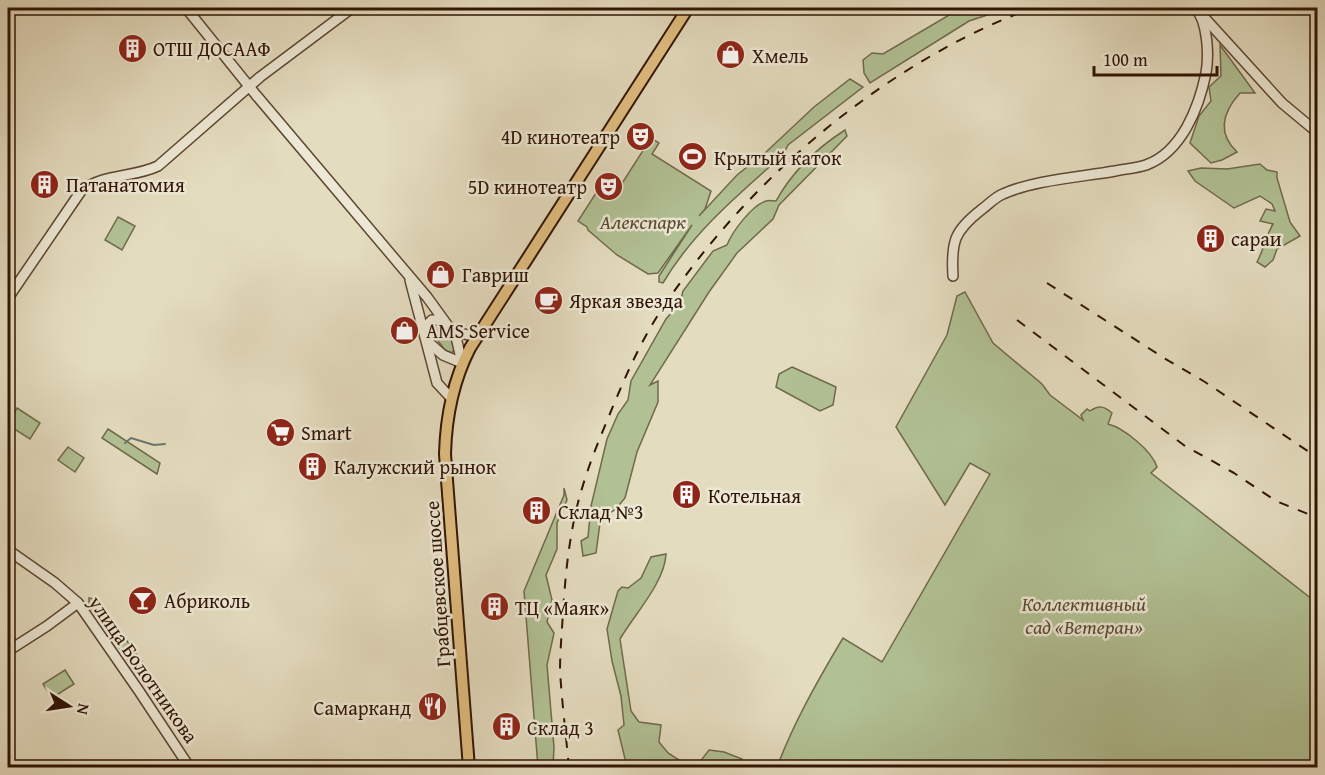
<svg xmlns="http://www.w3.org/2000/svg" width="1325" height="775" viewBox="0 0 1325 775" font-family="'Gentium Book Plus',serif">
	<rect width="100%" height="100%" fill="#e4dcbf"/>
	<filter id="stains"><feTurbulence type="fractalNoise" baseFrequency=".00333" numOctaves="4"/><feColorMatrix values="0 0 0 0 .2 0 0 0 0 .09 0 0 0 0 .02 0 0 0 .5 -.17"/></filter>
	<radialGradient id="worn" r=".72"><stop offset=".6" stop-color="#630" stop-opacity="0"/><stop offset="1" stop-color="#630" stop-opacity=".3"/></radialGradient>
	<g fill="#b1c194" stroke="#706a4c" stroke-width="1.5">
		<path d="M961 8H1009L969 21 870 83 864 73 863 60 872 53 883 54Z"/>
		<path d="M1220 45 1255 93H1240C1222 113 1217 133 1237 152L1222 160 1211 163 1190 143 1199 116 1211 101 1209 87 1221 76Z"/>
		<path d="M850 79 863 87 788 145 783 155C739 194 693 232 663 283L659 282V276L692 225 658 273 648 274 617 255 588 230 587 227 578 221 607 176 621 185 651 138 659 143 652 154 711 191 705 209 699 216 737 175 765 153 814 107Z"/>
		<path d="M845 130 847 136 779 205 773 219 737 253 709 292 650 385 658 381V402L637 452 625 498 615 510 609 513 602 508 596 553 583 556 581 541 588 537 591 506 607 439 618 414 628 400 631 381 666 319 680 303 683 291 713 251 727 245C732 232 752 205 766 201 769 200 773 201 776 201 792 172 817 148 845 130Z"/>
		<path d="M1260 164 1267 170 1277 172V178L1290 222 1300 236 1277 249 1273 260 1265 267 1257 262C1264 249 1266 236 1273 224L1260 221 1266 209 1275 211 1272 204 1260 196 1234 208 1195 181 1188 171 1201 168 1227 169Z"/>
		<path d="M118 217 135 226 122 250 105 240Z"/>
		<path d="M965 292 993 343 1042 384 1050 395 1083 420 1081 415 1087 409 1090 411C1099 405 1104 406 1112 413L1108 424C1124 428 1152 451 1157 467L1151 473 1317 603V767H777C794 722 818 680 843 638L882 662 990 474 970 463 945 505 896 427 947 335 957 296Z"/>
		<path d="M436 324H440L453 340 455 348 452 353 445 350 432 333V328Z"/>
		<path d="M792 367 836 387 833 405 820 411 776 387 779 374Z"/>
		<path d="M17 408 40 423 30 439 8 425Z"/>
		<path d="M108 429 160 463 157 474 102 438Z"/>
		<path d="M68 447 84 458 75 472 58 460Z"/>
		<path d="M564 488 567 500 557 523V549L546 575 552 600 547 622 554 633 547 665 554 747 553 767H538L524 591 564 495Z"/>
		<path d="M666 554C665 582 634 615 620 639L631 711 639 722 661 725 659 742 668 753 690 767H627L618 730 624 725 621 696 612 661 607 629 618 591 622 587 628 588 641 578 651 557Z"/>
		<path d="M89 598 97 600 100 604 149 671 141 677 89 606Z"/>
		<path d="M65 670 74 684 52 698 43 684Z"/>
		<path d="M709 750 724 752 742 759 741 767H696Z"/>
	</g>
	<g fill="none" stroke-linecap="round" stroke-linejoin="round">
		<path stroke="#6d786e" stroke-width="2" d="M125 443 131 438 154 445 165 444"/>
		<defs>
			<g id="minor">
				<path d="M186 8 256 95 427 297 456 337 462 363"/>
				<path d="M1202 15 1282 103 1318 133"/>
				<path d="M953 276C951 242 954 231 981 210 988 205 995 197 1003 194 1034 180 1081 177 1115 171 1125 169 1137 168 1146 165 1182 152 1199 107 1206 73 1209 56 1208 21 1195 8"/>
				<path d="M410 280 437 383 451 398"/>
				<path d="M8 298 81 191C104 173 133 178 158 166L260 77 352 8"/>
				<path d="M424 328 432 320H443"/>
				<path d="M453 331 468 335H479"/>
				<path d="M427 341 443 355 462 363"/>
				<path d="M8 550 55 583 78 603 139 691 190 768"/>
				<path d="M8 651 47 626 78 603"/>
			</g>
			<path id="major" d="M469 768 445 454C446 417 453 381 470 348L688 8"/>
		</defs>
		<use href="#minor" stroke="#5d4632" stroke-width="12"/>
		<use href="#major" stroke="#301403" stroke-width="14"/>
		<use href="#minor" stroke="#ede8d5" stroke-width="9"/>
		<use href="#major" stroke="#e2be80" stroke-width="10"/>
		<g stroke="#301403" stroke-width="2" stroke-dasharray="10 10" stroke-linecap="butt">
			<path d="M1047 283 1164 358 1205 382 1318 458"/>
			<path d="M1017 320 1185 446 1234 473 1276 501 1318 518"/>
			<path d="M569 768C566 735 562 703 560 671 560 657 561 642 562 628 564 596 566 563 572 531 578 494 592 456 607 421 622 384 638 346 660 312 746 181 884 63 1032 8"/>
		</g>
	</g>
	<defs>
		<symbol id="building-disc" viewBox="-11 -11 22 22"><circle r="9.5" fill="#8f2418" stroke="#ede8d5"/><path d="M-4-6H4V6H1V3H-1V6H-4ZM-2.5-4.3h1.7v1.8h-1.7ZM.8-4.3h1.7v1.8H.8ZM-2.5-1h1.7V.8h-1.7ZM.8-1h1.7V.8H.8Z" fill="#fff"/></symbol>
		<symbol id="shop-disc" viewBox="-11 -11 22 22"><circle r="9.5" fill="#8f2418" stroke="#ede8d5"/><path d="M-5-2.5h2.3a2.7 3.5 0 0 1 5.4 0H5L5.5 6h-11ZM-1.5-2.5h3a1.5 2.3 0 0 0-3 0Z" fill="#fff"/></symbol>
		<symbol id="theatre-disc" viewBox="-11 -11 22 22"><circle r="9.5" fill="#8f2418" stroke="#ede8d5"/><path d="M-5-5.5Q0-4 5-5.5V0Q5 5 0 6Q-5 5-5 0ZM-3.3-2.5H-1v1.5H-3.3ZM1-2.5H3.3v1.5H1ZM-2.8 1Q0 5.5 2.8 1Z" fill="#fff"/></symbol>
		<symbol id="stadium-disc" viewBox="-11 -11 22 22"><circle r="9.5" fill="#8f2418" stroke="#ede8d5"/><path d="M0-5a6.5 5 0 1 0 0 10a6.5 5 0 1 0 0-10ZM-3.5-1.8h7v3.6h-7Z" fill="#fff"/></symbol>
		<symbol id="cafe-disc" viewBox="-11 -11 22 22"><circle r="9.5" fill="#8f2418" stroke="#ede8d5"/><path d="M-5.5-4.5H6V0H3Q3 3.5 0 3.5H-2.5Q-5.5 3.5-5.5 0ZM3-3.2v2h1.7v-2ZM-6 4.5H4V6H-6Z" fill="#fff"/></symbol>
		<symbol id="supermarket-disc" viewBox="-11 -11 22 22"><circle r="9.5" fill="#8f2418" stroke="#ede8d5"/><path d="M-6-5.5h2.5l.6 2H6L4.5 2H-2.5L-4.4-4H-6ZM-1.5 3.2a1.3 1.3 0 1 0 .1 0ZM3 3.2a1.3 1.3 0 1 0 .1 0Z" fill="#fff"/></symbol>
		<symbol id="bar-disc" viewBox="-11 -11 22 22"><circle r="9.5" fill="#8f2418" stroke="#ede8d5"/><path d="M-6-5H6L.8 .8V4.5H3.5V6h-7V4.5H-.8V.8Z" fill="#fff"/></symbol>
		<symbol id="restaurant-disc" viewBox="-11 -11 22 22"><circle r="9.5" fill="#8f2418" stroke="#ede8d5"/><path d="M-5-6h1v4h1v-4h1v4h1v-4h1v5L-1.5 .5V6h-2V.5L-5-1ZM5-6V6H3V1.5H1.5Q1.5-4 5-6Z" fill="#fff"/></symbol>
	</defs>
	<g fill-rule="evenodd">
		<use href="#building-disc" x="116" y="32" width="33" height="33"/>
		<use href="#shop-disc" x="714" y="38" width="33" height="33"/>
		<use href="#theatre-disc" x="624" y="120" width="33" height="33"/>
		<use href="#stadium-disc" x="676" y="140" width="33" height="33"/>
		<use href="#building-disc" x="28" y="168" width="33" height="33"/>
		<use href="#theatre-disc" x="592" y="170" width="33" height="33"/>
		<use href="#building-disc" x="1194" y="222" width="33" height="33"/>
		<use href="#shop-disc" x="424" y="258" width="33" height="33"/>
		<use href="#cafe-disc" x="532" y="284" width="33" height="33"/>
		<use href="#shop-disc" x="388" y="314" width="33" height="33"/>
		<use href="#supermarket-disc" x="264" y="416" width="33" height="33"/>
		<use href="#building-disc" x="296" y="450" width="33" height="33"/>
		<use href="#building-disc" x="670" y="478" width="33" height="33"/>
		<use href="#building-disc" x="520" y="494" width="33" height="33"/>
		<use href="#bar-disc" x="126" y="584" width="33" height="33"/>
		<use href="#building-disc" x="478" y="590" width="33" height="33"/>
		<use href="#restaurant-disc" x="416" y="690" width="33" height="33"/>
		<use href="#building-disc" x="490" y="710" width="33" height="33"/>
	</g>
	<g text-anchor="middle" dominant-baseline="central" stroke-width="5" stroke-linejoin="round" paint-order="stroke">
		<g font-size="20" fill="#301403" stroke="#ede8d5" text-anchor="start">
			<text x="153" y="48">ОТШ ДОСААФ</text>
			<text x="752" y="55">Хмель</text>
			<text x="620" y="136" text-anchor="end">4D кинотеатр</text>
			<text x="714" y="157">Крытый каток</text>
			<text x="66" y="184">Патанатомия</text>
			<text x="587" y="186" text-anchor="end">5D кинотеатр</text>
			<text x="1231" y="238">сараи</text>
			<text x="462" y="274">Гавриш</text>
			<text x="569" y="300">Яркая звезда</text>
			<text x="426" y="330">AMS Service</text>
			<text x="301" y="432">Smart</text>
			<text x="334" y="466">Калужский рынок</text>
			<text x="708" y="495">Котельная</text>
			<text x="558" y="511">Склад №3</text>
			<text x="164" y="600">Абриколь</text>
			<text x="515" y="607">ТЦ «Маяк»</text>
			<text x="411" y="707" text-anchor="end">Самарканд</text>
			<text x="527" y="727">Склад 3</text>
		</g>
		<g font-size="20" font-style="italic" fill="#57482e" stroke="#ede8d5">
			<text x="643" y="221">Алекспарк</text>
			<text x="1084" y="603">Коллективный<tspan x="1084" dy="23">сад «Ветеран»</tspan></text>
		</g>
		<g font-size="20" fill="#301403" stroke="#ede8d5">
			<text transform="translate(437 584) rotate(-94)">Грабцевское шоссе</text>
			<text transform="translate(144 669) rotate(55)">улица Болотникова</text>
		</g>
	</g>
	<rect width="1325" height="775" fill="none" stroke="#e4dcbf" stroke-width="30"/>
	<rect x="9" y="9" width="1307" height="757" fill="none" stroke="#301403" stroke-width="3"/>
	<rect x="15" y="15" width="1295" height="745" fill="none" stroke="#301403" stroke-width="1.5"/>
	<g transform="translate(69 706) rotate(102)" stroke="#ede8d5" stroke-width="4.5" paint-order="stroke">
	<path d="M0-4.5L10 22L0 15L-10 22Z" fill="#301403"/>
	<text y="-9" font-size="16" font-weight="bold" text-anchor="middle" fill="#301403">N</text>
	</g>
	<path d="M1094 66v9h123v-9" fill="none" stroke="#301403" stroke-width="3"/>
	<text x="1103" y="66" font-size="18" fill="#301403" stroke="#ede8d5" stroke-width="4.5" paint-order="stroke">100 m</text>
	<rect width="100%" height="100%" filter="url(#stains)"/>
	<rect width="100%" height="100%" fill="url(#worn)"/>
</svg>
